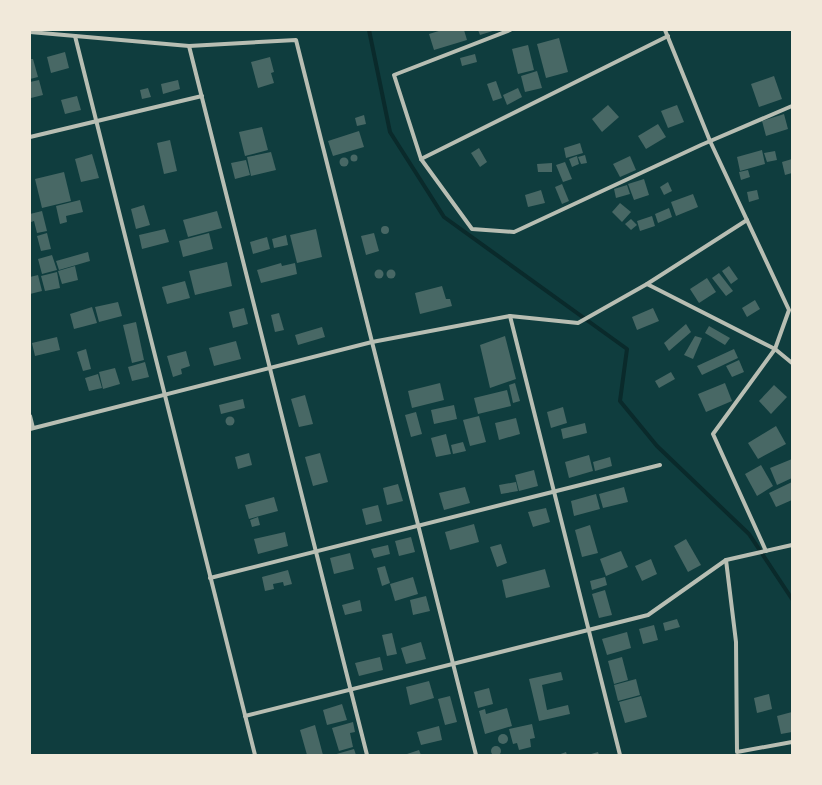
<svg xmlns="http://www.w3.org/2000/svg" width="822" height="785" viewBox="0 0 822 785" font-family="Commissioner,sans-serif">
	<rect width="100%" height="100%" fill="#0f3d3e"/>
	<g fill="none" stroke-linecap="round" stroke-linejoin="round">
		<path stroke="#0a2a2b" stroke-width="4" d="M369 30 390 132 444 217 627 349 620 401 657 446 749 534 792 599"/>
	</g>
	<g fill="#486865">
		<path d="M442 30H464L467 40 434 50 429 34Z"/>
		<path d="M478 30H496L480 35Z"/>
		<path d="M559 38 568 72 546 78 537 44Z"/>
		<path d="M528 45 534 70 518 74 512 49Z"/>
		<path d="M65 52 69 68 51 73 47 57Z"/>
		<path d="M475 54 477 62 462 66 460 58Z"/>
		<path d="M270 57 274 72 271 73 274 83 258 88 251 62Z"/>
		<path d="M30 59H33L38 77 30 79Z"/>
		<path d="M537 71 542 88 525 92 521 76Z"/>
		<path d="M774 76 782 99 759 107 751 84Z"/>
		<path d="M39 80 43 95 31 98 30 82Z"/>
		<path d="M178 80 180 89 163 94 161 84Z"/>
		<path d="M496 81 502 98 493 101 487 84Z"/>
		<path d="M148 88 151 97 142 99 140 90Z"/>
		<path d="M518 88 522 97 507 105 503 95Z"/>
		<path d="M77 96 81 110 65 114 61 100Z"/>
		<path d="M608 105 619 117 602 132 592 119Z"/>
		<path d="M677 105 684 122 668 128 661 111Z"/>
		<path d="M784 114 788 129 766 136 762 121Z"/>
		<path d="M364 115 366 124 357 126 355 118Z"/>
		<path d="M658 124 666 137 646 149 638 136Z"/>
		<path d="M262 127 268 150 245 156 239 132Z"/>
		<path d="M359 131 364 147 333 156 328 141Z"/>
		<path d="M170 140 177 171 164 174 157 143Z"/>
		<path d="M580 143 583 153 566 158 564 148Z"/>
		<path d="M479 148 487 162 480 167 471 153Z"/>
		<path d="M762 150 765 164 740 171 737 157Z"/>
		<path d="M775 151 777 160 767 162 764 153Z"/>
		<path d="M271 152 276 170 251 176 247 157Z"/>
		<path d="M92 154 99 178 81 182 75 159Z"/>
		<circle cx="354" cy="158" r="3.5"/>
		<path d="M585 155 587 163 581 164 578 157Z"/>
		<path d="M577 156 579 164 572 167 569 159Z"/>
		<path d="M630 156 636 170 620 177 613 164Z"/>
		<circle cx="344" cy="162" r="4.5"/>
		<path d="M792 159V173L785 175 782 162Z"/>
		<path d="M246 160 250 175 235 179 231 163Z"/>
		<path d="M565 162 572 179 563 182 556 165Z"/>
		<path d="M552 163V172H538L537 164Z"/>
		<path d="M748 170 750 177 741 180 739 172Z"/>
		<path d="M64 172 71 201 42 208 35 179Z"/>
		<path d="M644 179 649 195 634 200 628 184Z"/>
		<path d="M668 182 672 191 664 195 660 187Z"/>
		<path d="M562 184 569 201 562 204 555 187Z"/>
		<path d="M627 185 630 194 616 198 614 189Z"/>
		<path d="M541 190 545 203 528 207 525 195Z"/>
		<path d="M757 190 759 199 749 202 747 192Z"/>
		<path d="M693 194 698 207 676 216 671 202Z"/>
		<path d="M80 200 83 212 66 216 67 222 60 224 56 206Z"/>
		<path d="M620 203 631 212 622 222 612 212Z"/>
		<path d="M144 205 150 225 136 229 131 209Z"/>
		<path d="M669 208 672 217 658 223 655 214Z"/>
		<path d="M42 211 47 231 37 233 34 221 31 222 30 214Z"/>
		<path d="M217 211 222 228 188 237 183 220Z"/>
		<path d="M652 216 655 226 640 231 637 221Z"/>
		<path d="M631 219 637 225 631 230 625 224Z"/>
		<circle cx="385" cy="230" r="4"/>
		<path d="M165 229 169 242 142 249 139 235Z"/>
		<path d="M316 229 322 257 297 263 290 235Z"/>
		<path d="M47 233 51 249 41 251 37 236Z"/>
		<path d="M209 233 213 249 183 257 179 241Z"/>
		<path d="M374 233 379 251 366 255 361 236Z"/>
		<path d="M286 235 288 245 274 248 272 239Z"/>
		<path d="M267 237 270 249 253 254 250 242Z"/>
		<path d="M88 252 90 261 59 270 56 261Z"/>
		<path d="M52 255 57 270 42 274 38 259Z"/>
		<path d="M227 262 232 286 195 295 189 271Z"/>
		<path d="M281 263 282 266 295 263 297 274 261 283 257 270Z"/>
		<path d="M75 266 78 280 62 284 58 271Z"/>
		<path d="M729 266 738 279 731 284 722 271Z"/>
		<circle cx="391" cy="274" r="4.5"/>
		<circle cx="379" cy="274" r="4.5"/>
		<path d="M57 272 60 288 45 291 41 276Z"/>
		<path d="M719 273 733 291 726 296 712 278Z"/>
		<path d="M38 275 42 291 30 294V277Z"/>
		<path d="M707 278 716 292 699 303 690 289Z"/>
		<path d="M185 281 190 298 167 304 162 287Z"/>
		<path d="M442 286 446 299H450L452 306 420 314 415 293Z"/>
		<path d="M755 300 760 309 747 317 742 308Z"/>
		<path d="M118 302 122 316 99 322 95 307Z"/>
		<path d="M92 307 97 323 74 329 70 314Z"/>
		<path d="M244 308 248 324 233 328 229 312Z"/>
		<path d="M653 308 659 321 637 330 632 317Z"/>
		<path d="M279 313 284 330 275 332 271 315Z"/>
		<path d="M136 322 144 360 132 363 123 325Z"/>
		<path d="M686 324 691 332 669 351 664 343Z"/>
		<path d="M709 326 730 338 725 345 705 333Z"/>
		<path d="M322 327 325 337 298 345 295 335Z"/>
		<path d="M505 336 516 379 490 388 480 345Z"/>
		<path d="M695 336 702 338 693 359 684 355Z"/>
		<path d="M57 337 60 350 35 356 32 343Z"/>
		<path d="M236 341 241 359 214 366 209 348Z"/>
		<path d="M86 349 91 369 83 371 77 352Z"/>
		<path d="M734 349 738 358 702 375 697 366Z"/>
		<path d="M186 351 190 366 181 369 182 374 173 377 167 356Z"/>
		<path d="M739 360 744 372 732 377 726 366Z"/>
		<path d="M145 362 149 377 132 381 128 367Z"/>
		<path d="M115 368 120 384 103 389 99 372Z"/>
		<path d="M671 372 675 379 659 388 655 381Z"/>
		<path d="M98 374 102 388 89 391 85 378Z"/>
		<path d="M440 383 444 400 412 408 408 391Z"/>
		<path d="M515 383 520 401 513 403 509 385Z"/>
		<path d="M725 383 732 401 706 412 698 394Z"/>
		<path d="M774 385 787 397 771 414 759 401Z"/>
		<path d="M507 390 511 406 478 414 474 398Z"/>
		<path d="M305 395 313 424 299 427 291 399Z"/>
		<path d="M243 399 245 408 221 414 219 405Z"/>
		<path d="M454 405 457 419 434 424 431 410Z"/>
		<path d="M563 407 567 423 551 428 547 412Z"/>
		<path d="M416 412 422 434 411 437 405 415Z"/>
		<path d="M479 416 486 442 470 446 463 420Z"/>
		<circle cx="230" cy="421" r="4.5"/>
		<path d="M516 418 520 434 499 440 495 423Z"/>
		<path d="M585 423 587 433 563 439 561 429Z"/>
		<path d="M776 426 786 444 758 459 748 443Z"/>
		<path d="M446 434 451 454 436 457 431 438Z"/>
		<path d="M463 442 466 451 453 454 451 445Z"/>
		<path d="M249 453 252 465 238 469 235 457Z"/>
		<path d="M320 453 328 482 313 486 305 457Z"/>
		<path d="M589 455 593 471 569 478 565 462Z"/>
		<path d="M610 457 612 466 595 471 593 462Z"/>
		<path d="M792 459V478L777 485 770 468Z"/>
		<path d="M761 465 773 486 757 496 745 474Z"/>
		<path d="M534 470 538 486 519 491 515 475Z"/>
		<path d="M516 482 518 491 501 494 499 485Z"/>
		<path d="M792 482V500L776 507 769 493Z"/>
		<path d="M398 484 403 501 387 505 383 488Z"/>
		<path d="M465 487 470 503 444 510 439 493Z"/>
		<path d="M624 487 628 502 603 508 599 494Z"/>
		<path d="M596 494 600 509 574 516 571 501Z"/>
		<path d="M274 497 278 511 249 519 245 505Z"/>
		<path d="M378 505 382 521 366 525 362 509Z"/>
		<path d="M546 508 550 522 533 527 528 512Z"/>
		<path d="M258 517 260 525 252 527 250 520Z"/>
		<path d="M474 524 479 542 450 550 445 532Z"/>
		<path d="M590 525 598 553 582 557 575 530Z"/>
		<path d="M285 532 288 546 258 554 254 539Z"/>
		<path d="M411 537 415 552 399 556 395 541Z"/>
		<path d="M686 539 701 565 688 572 674 546Z"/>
		<path d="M501 544 507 563 497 567 490 547Z"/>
		<path d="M388 545 390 554 374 558 371 549Z"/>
		<path d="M621 551 628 567 606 576 600 559Z"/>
		<path d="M350 553 354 569 334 574 330 558Z"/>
		<path d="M651 559 657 574 642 581 635 566Z"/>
		<path d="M385 566 390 583 382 586 377 568Z"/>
		<path d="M545 569 550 587 506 598 502 580Z"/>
		<path d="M288 570 292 584 284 586 283 582 273 584 274 589 265 591 262 577Z"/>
		<path d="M413 577 418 594 395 601 390 584Z"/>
		<path d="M605 577 607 585 592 590 590 581Z"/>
		<path d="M605 590 612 615 599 618 592 594Z"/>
		<path d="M426 596 430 611 413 615 410 600Z"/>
		<path d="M360 600 362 611 345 615 342 605Z"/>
		<path d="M677 619 680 627 665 631 663 623Z"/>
		<path d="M654 625 658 640 643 644 639 629Z"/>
		<path d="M627 632 631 648 607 655 602 639Z"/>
		<path d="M392 633 397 654 387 656 382 635Z"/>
		<path d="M421 642 426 659 406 664 401 648Z"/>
		<path d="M380 657 383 670 359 676 355 663Z"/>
		<path d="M622 657 628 680 614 684 608 661Z"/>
		<path d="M561 672 563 680 542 685 547 710 568 705 570 714 539 721 529 679Z"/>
		<path d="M636 679 640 695 618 701 614 685Z"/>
		<path d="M429 681 434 698 410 705 406 687Z"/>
		<path d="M489 688 493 704 478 708 474 692Z"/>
		<path d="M769 694 772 709 757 713 754 698Z"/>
		<path d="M450 696 457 722 445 725 438 699Z"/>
		<path d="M641 696 647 717 625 723 619 702Z"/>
		<path d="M342 704 347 720 327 725 323 710Z"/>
		<path d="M507 708 512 726 485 734 479 711 485 709 486 714Z"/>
		<path d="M792 712V732L781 734 777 716Z"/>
		<path d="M353 722 355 732 350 733 353 747 339 751 332 728Z"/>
		<path d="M532 724 535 738 530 739 531 747 519 750 517 743 513 744 509 729Z"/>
		<path d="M315 725 323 755H307L300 730Z"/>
		<path d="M439 726 442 740 421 745 417 732Z"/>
		<circle cx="503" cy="739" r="5"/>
		<circle cx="496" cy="751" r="5"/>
		<path d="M354 749 356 755H333Z"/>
		<path d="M419 750 421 755H404Z"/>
		<path d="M566 752 567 755H558Z"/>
		<path d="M598 752 599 755H588Z"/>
	</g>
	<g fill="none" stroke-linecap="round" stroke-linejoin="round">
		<g stroke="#b8beb3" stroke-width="4">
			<path d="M510 30 394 75 421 159 472 229 514 232 701 145 792 106"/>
			<path d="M665 30 710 141 789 310 775 349 713 434 766 551"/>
			<path d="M30 32 189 46 296 40 476 755"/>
			<path d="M75 36 255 755"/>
			<path d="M189 46 367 755"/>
			<path d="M30 137 202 96"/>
			<path d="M421 159 668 36"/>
			<path d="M647 284 775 349 792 363"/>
			<path d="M510 316 620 755"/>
			<path d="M30 416 33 428"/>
			<path d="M30 429 372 342 510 316 578 323 647 284 747 220"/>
			<path d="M726 560 736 642 737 752 792 742"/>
			<path d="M210 578 660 465"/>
			<path d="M245 716 648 615 726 560 792 545"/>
		</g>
	</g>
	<rect width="822" height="785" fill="none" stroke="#f1e9da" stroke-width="62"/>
</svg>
